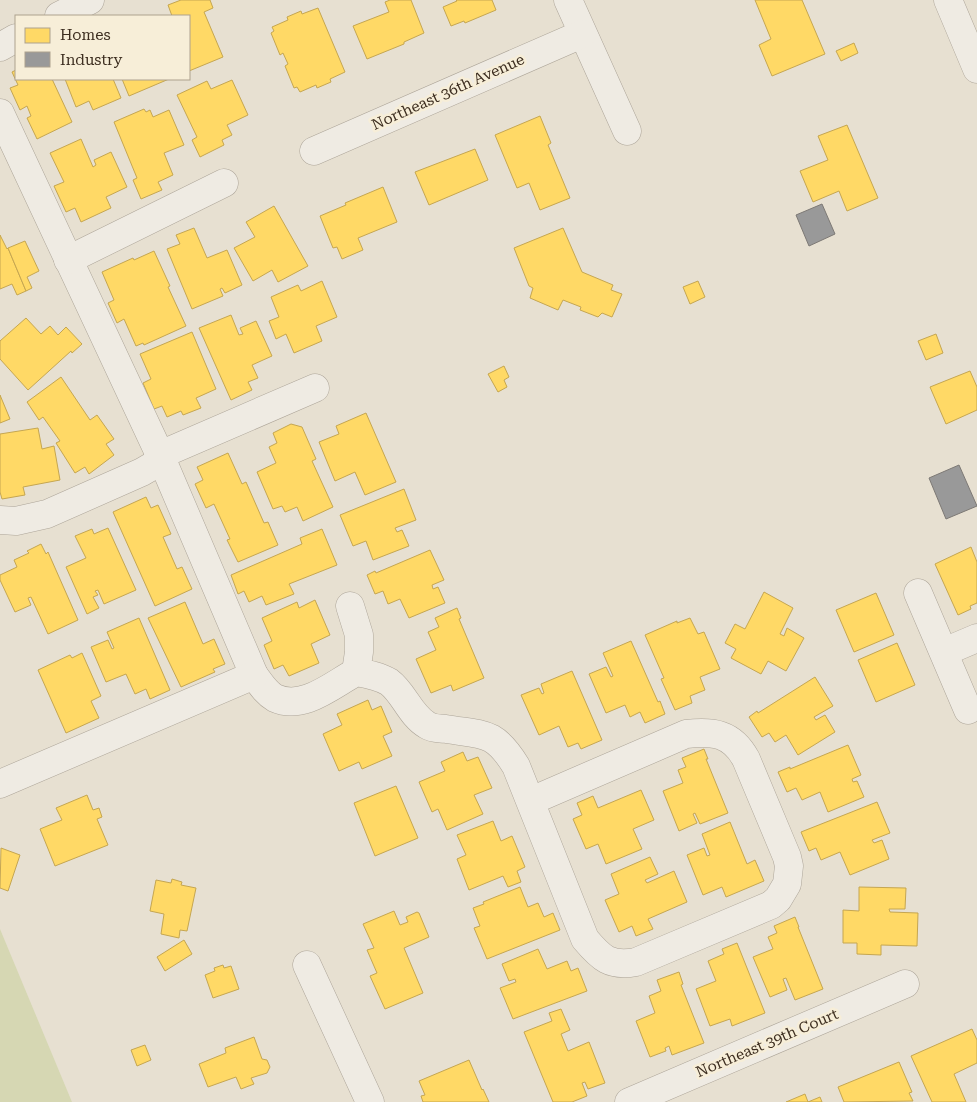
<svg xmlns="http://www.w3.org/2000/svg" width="977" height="1102" viewBox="0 0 977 1102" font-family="'Roboto Serif',serif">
	<rect width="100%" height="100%" fill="#e7e0d1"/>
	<path fill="#d6d7b3" d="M0 929 72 1102H0Z"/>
	<g fill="#ffd966" stroke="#c5a651">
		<path d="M181 0H210L213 8 204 12 223 57 189 71V16H172L168 5Z"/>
		<path d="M390 0H411L424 33 404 42V44L367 59 353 26 389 12 385 2Z"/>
		<path d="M456 0H492L496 10 465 23 464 21 451 26 443 7 457 1Z"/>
		<path d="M755 0H802L825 54 772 76 759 45 771 39Z"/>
		<path d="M318 8 345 72 330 79 331 82 317 88 316 85 300 92 297 87 294 88 285 66 288 64 283 53 280 55 271 33 274 31 272 27 288 20 287 17 301 11 302 14Z"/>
		<path d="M854 43 858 53 841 61 836 51Z"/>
		<path d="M16 70V79H52L72 122 37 139 27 118 31 116 27 106 20 110 10 88 18 85 12 72Z"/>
		<path d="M65 79H113L121 98 93 110 89 101 76 107Z"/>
		<path d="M122 79H169L129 96Z"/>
		<path d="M232 80 248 115 227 125 232 135 222 140 224 145 200 157 192 140 197 137 177 95 207 81 211 89Z"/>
		<path d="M144 109 146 112 150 110 153 117 169 110 184 145 164 153 173 175 158 182 162 190 141 199 133 180 137 178 114 122Z"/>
		<path d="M540 116 551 143 548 145 570 198 540 210 529 183 517 188 495 135Z"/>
		<path d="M847 125 878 198 847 211 839 191 813 202 800 171 828 160 818 136Z"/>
		<path d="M81 139 93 167 96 165 94 160 111 152 127 187 106 197 111 208 81 222 75 208 66 212 54 186 64 182 50 153Z"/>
		<path d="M475 149 488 180 429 205 415 172Z"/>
		<path d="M383 187 397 222 358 238 363 250 342 259 337 247 333 248 320 216 346 205 345 203Z"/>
		<path d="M274 206 308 266 278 282 272 270 253 281 234 248 255 237 246 222Z"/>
		<path d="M194 228 207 258 227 250 242 285 225 293 222 288 220 289 223 296 192 309 167 249 180 244 176 235Z"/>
		<path d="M563 228 582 272 613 285 611 290 622 294 612 317 602 313 598 317 580 310 581 307 563 300 558 310 530 298 533 288 529 286 514 248Z"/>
		<path d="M0 235 7 249 8 248 26 291 17 295 12 284 0 289Z"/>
		<path d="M25 241 39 271 27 277 32 288 26 291 8 248Z"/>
		<path d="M154 251 170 286 168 287 186 326 144 345 143 343 136 346 124 319 117 323 108 303 114 300 102 272 133 258 134 260Z"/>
		<path d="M322 281 337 317 316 326 322 341 294 353 286 334 276 339 269 321 279 317 271 297 298 285 301 291Z"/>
		<path d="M698 281 705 297 690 304 683 287Z"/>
		<path d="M231 315 239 335 243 334 240 328 256 321 272 356 252 365 258 378 248 382 252 390 231 400 199 328Z"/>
		<path d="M26 318 41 334 50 326 58 335 66 327 82 344 72 353 71 351 28 390 0 359V341Z"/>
		<path d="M192 332 216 389 196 398 201 408 183 415 181 411 167 417 162 406 154 409 143 383 151 379 140 354Z"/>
		<path d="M936 334 943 353 926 360 918 341Z"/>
		<path d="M504 366 509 377 504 380 507 387 498 392 488 374Z"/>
		<path d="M970 371 977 387V410L946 424 930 387Z"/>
		<path d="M61 377 90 420 97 415 114 439 106 444 114 455 89 474 85 467 75 473 56 443 60 441 43 417 39 420 27 402Z"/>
		<path d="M0 395 10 419 0 423Z"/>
		<path d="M366 413 396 482 365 495 355 472 335 481 319 442 339 434 336 426Z"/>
		<path d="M291 424 302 427 316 459 312 461 333 507 303 521 297 507 285 512 282 506 273 509 257 472 276 463 269 447 277 443 273 433Z"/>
		<path d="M38 428 42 449 54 446 60 480 23 487 25 495 2 499 0 492V434Z"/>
		<path d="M228 453 242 484 246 482 264 523 268 522 278 545 238 562 227 540 230 539 214 504 206 508 195 484 203 480 197 467Z"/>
		<path d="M404 489 416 520 395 528 397 532 402 530 409 546 373 560 366 541 353 546 340 515Z"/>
		<path d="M146 497 151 508 158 505 171 534 163 537 177 569 182 567 192 589 155 606 113 512Z"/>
		<path d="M108 528 136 590 104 604 98 590 95 591 98 595 93 597 99 608 87 614 66 567 86 558 75 536 92 529 94 534Z"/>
		<path d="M322 529 337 565 289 584 294 594 266 605 262 596 249 602 244 591 238 594 231 575 302 544 300 538Z"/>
		<path d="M41 544 46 554 48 552 78 620 48 634 31 597 28 598 31 605 15 612 0 580V575L17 567 14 560 29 553 27 551Z"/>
		<path d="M971 547 977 562V603L970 606 971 609 958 615 935 564Z"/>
		<path d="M430 550 444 580 432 585 433 589 438 587 445 603 409 618 400 599 388 604 383 591 375 594 367 575 375 571 376 573Z"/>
		<path d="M764 592 793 608 780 634 784 636 787 628 804 638 786 671 768 661 761 674 731 658 736 649 725 643 735 624 745 629Z"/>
		<path d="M876 593 894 635 854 652 836 610Z"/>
		<path d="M315 600 330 635 311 644 319 663 289 676 283 665 274 669 264 645 272 641 262 618 297 602 299 608Z"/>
		<path d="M185 602 203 644 214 639 225 664 213 669 215 672 181 687 148 618Z"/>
		<path d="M457 608 461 618 459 619 484 678 453 691 451 685 431 693 416 659 436 650 428 632 439 627 435 618Z"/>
		<path d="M139 618 170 690 150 699 146 689 135 694 126 674 106 682 91 647 108 640 112 649 114 648 107 632Z"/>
		<path d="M690 618 698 634 704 632 720 669 700 677 705 690 690 696 692 703 675 710 661 679 664 678 645 635 677 621V623Z"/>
		<path d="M631 641 658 702 660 701 665 714 645 723 640 712 630 717 625 705 606 713 589 674 606 667 611 677 613 676 603 653Z"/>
		<path d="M897 643 915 685 876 702 858 660Z"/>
		<path d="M82 653 101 696 91 701 99 718 66 733 38 670 70 655 72 658Z"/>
		<path d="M572 671 602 740 581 749 578 743 568 747 559 726 539 735 521 695 539 688 542 694 544 693 541 684Z"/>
		<path d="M815 677 833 706 814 717 816 720 825 715 835 732 798 755 786 735 775 742 769 733 762 737 749 717 757 711 758 713Z"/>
		<path d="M368 700 372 710 381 706 392 732 383 736 392 756 362 769 359 762 339 771 323 734 342 725 337 714Z"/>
		<path d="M848 745 861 775 852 779 853 782 857 781 864 797 828 812 820 792 802 800 796 788 787 792 778 772 790 767V769Z"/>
		<path d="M704 749 708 759H706L728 813 700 824 695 813 693 814 697 823 679 831 663 791 683 783 678 770 686 767 682 758Z"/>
		<path d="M463 752 467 761 478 757 492 788 474 795 483 814 447 830 438 809 432 812 419 782 445 771 441 762Z"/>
		<path d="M396 786 418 838 375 856 354 803Z"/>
		<path d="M641 790 654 820 633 829 642 849 606 864 598 844 586 849 573 819 582 815 577 803 593 796 598 808Z"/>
		<path d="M87 795 93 810 99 808 102 817 97 819 108 845 55 866 40 829 62 820 56 808Z"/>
		<path d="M877 802 890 833 872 840 874 843 882 840 889 859 850 875 840 852 821 860 816 848 809 851 801 832Z"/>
		<path d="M493 821 501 841 512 836 525 867 517 871 521 882 508 887 503 876 469 890 457 859 466 855 457 835Z"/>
		<path d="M730 822 747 864 755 860 764 881 726 897 722 887 703 895 687 855 704 848 707 856 710 855 702 834Z"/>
		<path d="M1 848 20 855 8 891 0 888Z"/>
		<path d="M650 857 658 874 645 880 647 883 674 871 687 902 648 919 653 929 636 936 632 926 619 932 605 900 619 894 611 874Z"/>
		<path d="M172 879 182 882 181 885 196 888 187 931 180 930 179 938 161 934 164 914 150 911 156 880 171 883Z"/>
		<path d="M520 887 528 907 538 903 544 917 553 913 560 930 487 959 474 928 480 926 473 908 484 904 483 902Z"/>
		<path d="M859 887 906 888 905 909H889L890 912 918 913 917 946 881 945V955L857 954V943H843V910L859 911Z"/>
		<path d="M394 911 400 925 408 922 406 917 417 912 419 913 429 937 404 948 423 993 385 1009 370 976 377 973 367 950 374 948 363 924Z"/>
		<path d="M795 917 799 927H798L823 989 795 1000 786 978 783 979 787 990 770 997 753 957 773 949 768 937 777 933 774 926Z"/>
		<path d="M184 940 192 954 165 971 157 957Z"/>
		<path d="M737 943 765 1013 732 1026 730 1019 710 1026 696 989 716 981 708 961 724 954 722 949Z"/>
		<path d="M538 949 547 969 567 961 571 971 578 968 587 991 513 1019 500 988 516 982 515 979 509 981 502 964Z"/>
		<path d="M223 965 224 968 231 966 239 989 213 998 205 975 215 971 214 968Z"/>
		<path d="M679 972 683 984 681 985 704 1043 672 1055 669 1046 665 1048 666 1051 650 1057 636 1021 655 1013 649 996 661 991 657 980Z"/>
		<path d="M561 1009 570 1030 561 1034 568 1051 589 1042 605 1083 588 1089 585 1082 582 1083 587 1096 572 1102H553L524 1032 552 1021 549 1013Z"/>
		<path d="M972 1029 977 1040V1063L954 1074 966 1102H932L911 1056Z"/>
		<path d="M254 1037 262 1059 267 1060 270 1067 267 1073 251 1078 254 1084 241 1089 236 1077 208 1087 199 1064 226 1053 225 1048Z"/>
		<path d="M145 1045 151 1060 137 1066 131 1050Z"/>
		<path d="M469 1060 482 1090 483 1089 489 1102H423L421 1096 425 1095 419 1081Z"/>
		<path d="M899 1062 912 1092 909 1093 913 1101 844 1102 838 1087Z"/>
		<path d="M805 1094 808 1102 820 1097 822 1102H786Z"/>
	</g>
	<g fill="#999" stroke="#7d7975">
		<path d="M822 204 835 234 809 246 796 215Z"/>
		<path d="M959 465 977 506 946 519 929 478Z"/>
	</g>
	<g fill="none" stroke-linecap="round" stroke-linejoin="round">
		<defs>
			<g id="minor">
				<path d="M568 0 627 131"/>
				<path d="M948 0 977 69"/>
				<path d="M59 16 90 0"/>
				<path d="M0 47 16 38"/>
				<path d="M0 113 160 455 254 675C260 683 266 693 275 698 303 711 332 685 356 672 367 674 379 676 389 682 404 693 410 715 427 725 433 729 439 728 446 729 483 735 494 730 516 766L585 939C601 958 610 967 636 962L771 905 778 899 787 884 789 866 787 857 746 759C732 733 713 731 686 734L531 801"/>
				<path d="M314 151 582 34"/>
				<path d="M68 260 224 183"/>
				<path d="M0 520 16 521 47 514 142 472 154 465 160 455 315 388"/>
				<path d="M918 593 968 710"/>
				<path d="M350 606 359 635V652L356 672"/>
				<path d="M944 652 977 638"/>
				<path d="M0 784 254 675"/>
				<path d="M307 965 370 1102"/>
				<path d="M629 1102 905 984"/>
			</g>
		</defs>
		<use href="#minor" stroke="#ada599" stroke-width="29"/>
		<use href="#minor" stroke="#efebe3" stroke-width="28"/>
	</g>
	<g text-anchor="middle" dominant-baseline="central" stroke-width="5" stroke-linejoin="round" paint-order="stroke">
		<g font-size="15" fill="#3d2e20" stroke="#f7eed8">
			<text transform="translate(448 92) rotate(-24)">Northeast 36th Avenue</text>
			<text transform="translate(767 1043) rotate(-23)">Northeast 39th Court</text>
		</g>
	</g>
	<rect x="15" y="15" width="175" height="65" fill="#f7eed8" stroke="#ada18e"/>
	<rect x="25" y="28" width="25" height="15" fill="#ffd966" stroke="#ada18e"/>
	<text x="60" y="40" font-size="15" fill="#3d2e20">Homes</text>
	<rect x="25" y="52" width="25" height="15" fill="#999999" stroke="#ada18e"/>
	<text x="60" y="65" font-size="15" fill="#3d2e20">Industry</text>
</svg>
